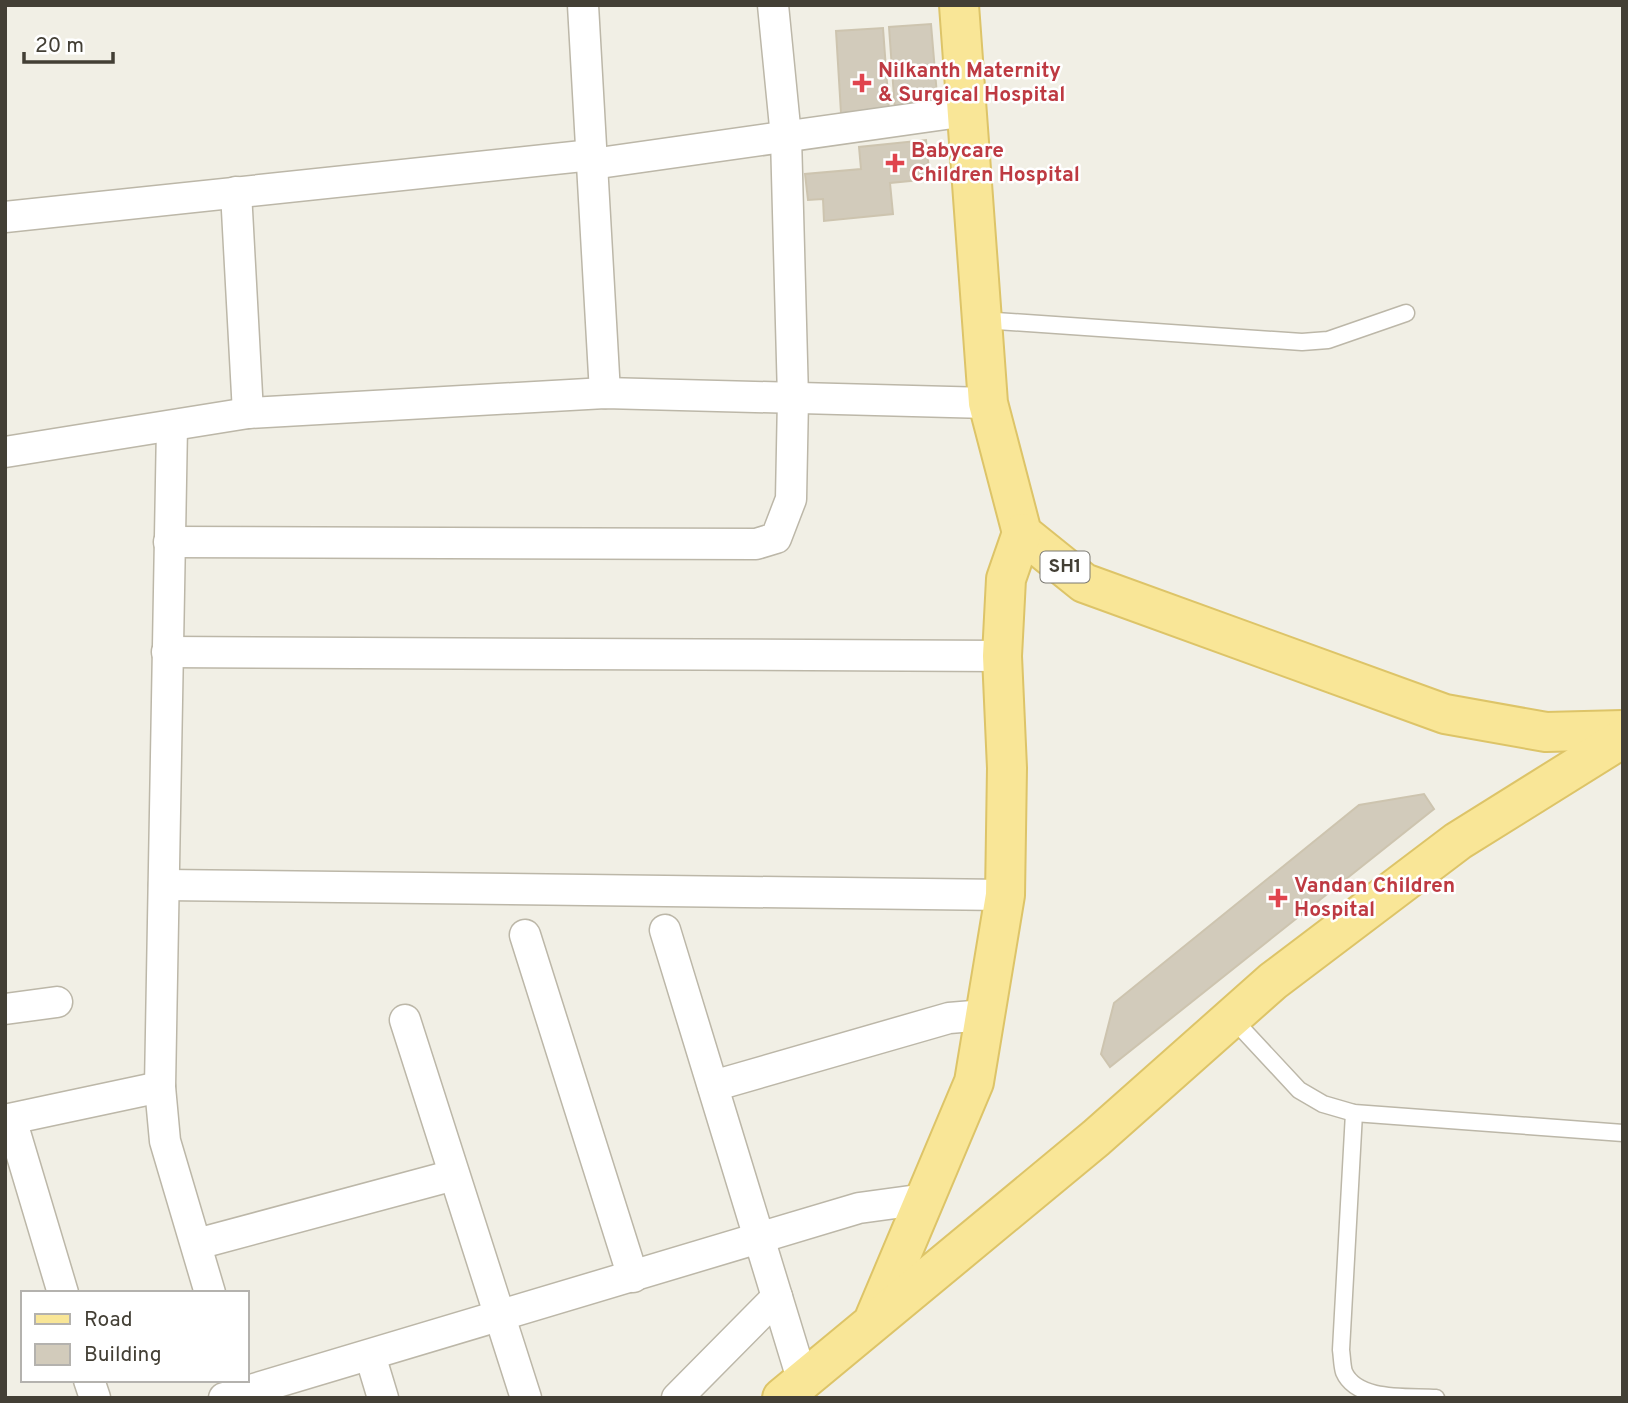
<svg xmlns="http://www.w3.org/2000/svg" width="1628" height="1403" viewBox="0 0 1628 1403" font-family="Overpass,sans-serif">
	<rect width="100%" height="100%" fill="#f1efe5"/>
	<g fill="#d2cbbb" stroke="#cdc4af" stroke-width="2">
		<path d="M931 24 938 107 895 111 889 27Z"/>
		<path d="M883 28 889 110 841 113 836 31Z"/>
		<path d="M926 140 930 179 890 183 893 214 824 221 823 199 808 200 805 174 861 169 859 147Z"/>
		<path d="M1424 794 1434 809 1110 1067 1101 1054 1114 1003 1359 805Z"/>
	</g>
	<g fill="none" stroke-linecap="round" stroke-linejoin="round">
		<defs>
			<g id="lane">
				<path d="M982 320 1302 342 1328 340 1406 313"/>
				<path d="M1232 1018 1299 1090 1323 1104 1354 1113 1623 1133"/>
				<path d="M1354 1113 1341 1350C1342 1356 1342 1366 1344 1372 1357 1402 1409 1396 1436 1398"/>
			</g>
			<g id="street">
				<path d="M583 5 605 393"/>
				<path d="M592 164 967 111"/>
				<path d="M236 192 248 413"/>
				<path d="M5 217 592 155"/>
				<path d="M172 426 160 1087 165 1141 210 1293"/>
				<path d="M5 452 248 413 605 393 988 403"/>
				<path d="M169 542 756 544 776 538 791 499 793 398 786 137 773 5"/>
				<path d="M167 652 1002 656"/>
				<path d="M164 885 1005 895"/>
				<path d="M665 930 803 1382"/>
				<path d="M525 935 633 1277"/>
				<path d="M5 1009 57 1002"/>
				<path d="M405 1020 526 1398"/>
				<path d="M713 1086 949 1018 985 1015"/>
				<path d="M11 1119 63 1293"/>
				<path d="M5 1120 160 1087"/>
				<path d="M197 1244 454 1175"/>
				<path d="M370 1355 383 1398"/>
				<path d="M89 1380 95 1398"/>
				<path d="M224 1398 859 1208 925 1199"/>
				<path d="M677 1398 777 1297"/>
			</g>
			<g id="primary">
				<path d="M959 5 988 403 1022 533 1084 583 1445 714 1546 732 1623 730"/>
				<path d="M875 1317 974 1082 1005 895 1007 768 1002 656 1006 579 1022 533"/>
				<path d="M782 1398 1096 1138 1273 981 1458 841 1623 738"/>
			</g>
		</defs>
		<use href="#lane" stroke="#bcb7a8" stroke-width="19"/>
		<use href="#street" stroke="#bcb7a8" stroke-width="33"/>
		<use href="#primary" stroke="#ddc468" stroke-width="42"/>
		<use href="#lane" stroke="#fff" stroke-width="16"/>
		<use href="#street" stroke="#fff" stroke-width="30"/>
		<use href="#primary" stroke="#f9e697" stroke-width="38"/>
	</g>
	<g fill="#e0444e" stroke="#fff" stroke-width="2.5">
		<path d="M858.5 72.5h7v7h7v7h-7v7h-7v-7h-7v-7h7z"/>
		<path d="M891.5 152.5h7v7h7v7h-7v7h-7v-7h-7v-7h7z"/>
		<path d="M1274.5 887.5h7v7h7v7h-7v7h-7v-7h-7v-7h7z"/>
	</g>
	<g text-anchor="middle" dominant-baseline="central" stroke-width="5" stroke-linejoin="round" paint-order="stroke">
		<rect fill="#fff" stroke="#7b7972" stroke-width="2" x="1040.5" y="551.5" width="49" height="31" rx="5"/>
		<g font-size="19" font-weight="bold" fill="#433f35">
			<text x="1065" y="567">SH1</text>
		</g>
		<g font-size="21" font-weight="bold" fill="#be3a42" stroke="#fff" text-anchor="start">
			<text x="878" y="71">Nilkanth Maternity<tspan x="878" dy="24">&amp; Surgical Hospital</tspan></text>
			<text x="911" y="151">Babycare<tspan x="911" dy="24">Children Hospital</tspan></text>
			<text x="1294" y="886">Vandan Children<tspan x="1294" dy="24">Hospital</tspan></text>
		</g>
	</g>
	<rect width="1628" height="1403" fill="none" stroke="#433f35" stroke-width="14"/>
	<rect x="21" y="1291" width="228" height="91" fill="#ffffff" stroke="#b4b2ae" stroke-width="2"/>
	<rect x="35" y="1314" width="35" height="10" fill="#f9e697" stroke="#b4b2ae" stroke-width="2"/>
	<text x="84" y="1326" font-size="21" fill="#433f35">Road</text>
	<rect x="35" y="1344" width="35" height="21" fill="#d2cbbb" stroke="#b4b2ae" stroke-width="2"/>
	<text x="84" y="1361" font-size="21" fill="#433f35">Building</text>
	<path d="M24 52v10h89v-10" fill="none" stroke="#433f35" stroke-width="3.5"/>
	<text x="35" y="52" font-size="21" fill="#433f35" stroke="#ffffff" stroke-width="5" paint-order="stroke">20 m</text>
</svg>
